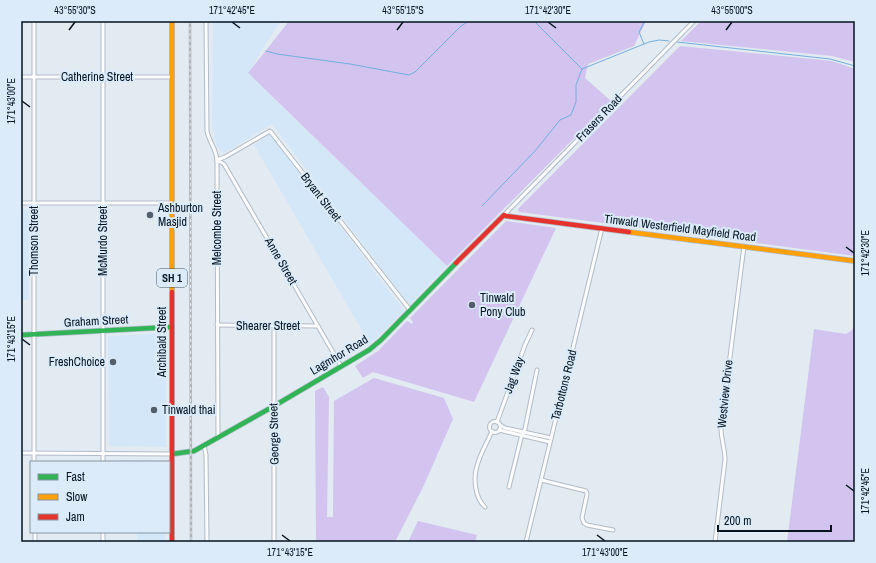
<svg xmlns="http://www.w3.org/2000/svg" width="876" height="563" viewBox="0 0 876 563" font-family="'Archivo Narrow',sans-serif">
	<rect width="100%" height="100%" fill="#e2eaf2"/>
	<g fill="#d4e7f8">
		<path d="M213 21H281L266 43 248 74 447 266 409 305 272 124 224 153 217 147 212 125Z"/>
		<path d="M271 134 404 311 370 344 254 145 268 135Z"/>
		<path d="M21 209H27L29 211 28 300H21Z"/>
		<path d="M166 333V447L109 446 108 337 110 336Z"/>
		<rect x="108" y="460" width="57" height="2"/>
		<rect x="137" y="532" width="28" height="10"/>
	</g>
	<g fill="#d2c4ef">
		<path d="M289 21H646L634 46 588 64 585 78 611 101 447 266 248 73Z"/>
		<path d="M701 21H855V62L832 56 681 41Z"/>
		<path d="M680 46 832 61 855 69V256L519 212 518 211V209Z"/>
		<path d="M506 221 556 228 474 402 373 372 363 378 355 366 378 351 407 321 412 324 413 322 410 318Z"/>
		<path d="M855 326V542H787L814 329 846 334 851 331Z"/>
		<path d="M374 378 444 398 453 419 424 485 395 542H316L315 391 323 387 329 397 327 517H333L334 401Z"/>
		<path d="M418 521 477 535 475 542H408Z"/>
	</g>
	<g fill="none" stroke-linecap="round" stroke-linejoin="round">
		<g stroke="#74aedc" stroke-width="1">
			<path d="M534 21 582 69 649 42 659 40 669 41"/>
			<path d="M677 42 830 59 855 66"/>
			<path d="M644 44 639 32 645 21"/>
			<path d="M266 51 277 54 350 64 409 75 415 72 461 26 469 21"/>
			<path d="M482 206 535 151 560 120 571 115 576 102V85L582 69"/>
		</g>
		<defs>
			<g id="street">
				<path d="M34 21V462"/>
				<path d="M103 21V462"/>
				<path d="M206 21 207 131C209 142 216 148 217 160L218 438"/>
				<path d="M21 77H172"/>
				<path d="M217 160 225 157 270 131 410 310"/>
				<path d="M217 160 224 164 341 366"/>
				<path d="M21 203H172"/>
				<path d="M504 215 694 21"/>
				<path d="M217 325 318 326"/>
				<circle cx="495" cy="427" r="5.5"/>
				<path d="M497 422 525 345 532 330"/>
				<path d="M500 425 505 428 551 438"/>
				<path d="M499 430 550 442"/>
				<path d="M204 445 206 455 207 542"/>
				<path d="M21 453 172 454"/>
				<path d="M541 480 586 491 587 494 582 518 584 523 587 525 613 530"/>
				<path d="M509 487 521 438 525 429 537 370"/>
				<path d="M485 507C475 498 473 479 477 466 480 454 487 443 492 431"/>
				<path d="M35 532V542"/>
				<path d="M103 542V532"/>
				<path d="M274 542V325"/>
				<path d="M526 542 602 228"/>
				<path d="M715 542 725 460C725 449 721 439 721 428L744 246"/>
			</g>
			<g id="fast">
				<path d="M21 335 172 327"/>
				<path d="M172 454 194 451 274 406 369 350 381 340 456 263"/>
			</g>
			<g id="slow">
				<path d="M172 21V292"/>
				<path d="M629 232 855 261"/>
			</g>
			<g id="jam">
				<path d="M456 263 504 215 506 216 629 232"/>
				<path d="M172 292V542"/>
			</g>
		</defs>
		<use href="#street" stroke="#b2bcc7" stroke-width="5"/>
		<use href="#fast" stroke="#b2bcc7" stroke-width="6"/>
		<use href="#slow" stroke="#b2bcc7" stroke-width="6"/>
		<use href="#jam" stroke="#b2bcc7" stroke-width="6"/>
		<use href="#street" stroke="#fbfcfd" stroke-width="3"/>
		<use href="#fast" stroke="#30b455" stroke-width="4.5"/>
		<use href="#slow" stroke="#ff9f0a" stroke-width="4.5"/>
		<use href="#jam" stroke="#e5322d" stroke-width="4.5"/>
		<defs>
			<path id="rail" d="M190 21 191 542"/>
		</defs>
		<use href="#rail" stroke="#b1b4b6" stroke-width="2.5"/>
		<use href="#rail" stroke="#dbebf9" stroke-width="1" stroke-dasharray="3" stroke-linecap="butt"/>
	</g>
	<path fill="none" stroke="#05131f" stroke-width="1.5" d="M232 22 240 28M548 22 556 28M69 30 75 22M397 30 403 22M726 30 732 22M22 101 30 107M846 247 854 253M22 339 30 345M846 485 854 491M282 535 290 541M597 535 605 541"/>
	<g fill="#525e69" stroke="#dbebf9" stroke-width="1.5">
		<circle cx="150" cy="215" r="4"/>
		<circle cx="472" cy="305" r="4"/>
		<circle cx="113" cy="362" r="4"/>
		<circle cx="154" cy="410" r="4"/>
	</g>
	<g text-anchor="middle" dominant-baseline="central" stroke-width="4" stroke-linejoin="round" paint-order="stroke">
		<rect fill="#dbebf9" stroke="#455460" stroke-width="1" x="157" y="269" width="30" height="18" rx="3"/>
		<g font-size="11" font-weight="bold" fill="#05131f">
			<text x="172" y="278">SH 1</text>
		</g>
		<g font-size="12" fill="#05131f" stroke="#dbebf9">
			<text x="97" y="77">Catherine Street</text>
			<text transform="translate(599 118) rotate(-46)">Frasers Road</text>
			<text transform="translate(321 197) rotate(52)">Bryant Street</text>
			<text transform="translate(217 228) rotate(-90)">Melcombe Street</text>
			<text transform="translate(680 228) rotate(7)">Tinwald Westerfield Mayfield Road</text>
			<text transform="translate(34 241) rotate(-90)">Thomson Street</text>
			<text transform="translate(103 241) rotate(-90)">McMurdo Street</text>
			<text transform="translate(281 261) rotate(60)">Anne Street</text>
			<text transform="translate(96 321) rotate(-3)">Graham Street</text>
			<text x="268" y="326">Shearer Street</text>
			<text transform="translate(162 342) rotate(-90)">Archibald Street</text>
			<text transform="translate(339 355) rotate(-31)">Lagmhor Road</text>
			<text transform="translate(514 375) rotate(-70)">Jag Way</text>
			<text transform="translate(564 385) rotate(-76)">Tarbottons Road</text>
			<text transform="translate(725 394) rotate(-84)">Westview Drive</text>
			<text transform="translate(274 434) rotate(-91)">George Street</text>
		</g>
		<g font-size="12" fill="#05131f" stroke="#dbebf9" text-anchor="start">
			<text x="158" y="208">Ashburton<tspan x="158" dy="14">Masjid</tspan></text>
			<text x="480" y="298">Tinwald<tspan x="480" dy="14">Pony Club</tspan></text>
			<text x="105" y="362" text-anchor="end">FreshChoice</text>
			<text x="162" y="410">Tinwald thai</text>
		</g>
	</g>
	<rect width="876" height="563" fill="none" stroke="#dbebf9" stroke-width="44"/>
	<rect x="30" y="461" width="140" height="72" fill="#dbebf9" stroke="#8595a2"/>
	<rect x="38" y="474" width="20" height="6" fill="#30b455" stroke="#8595a2"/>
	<text x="66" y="481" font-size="12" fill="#05131f">Fast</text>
	<rect x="38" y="494" width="20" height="6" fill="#ff9f0a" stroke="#8595a2"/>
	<text x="66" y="501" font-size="12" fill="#05131f">Slow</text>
	<rect x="38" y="514" width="20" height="6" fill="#e5322d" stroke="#8595a2"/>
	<text x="66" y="521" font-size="12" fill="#05131f">Jam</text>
	<path d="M718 525v6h113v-6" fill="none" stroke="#05131f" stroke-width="2"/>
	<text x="724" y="525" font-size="12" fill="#05131f" stroke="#dbebf9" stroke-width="3" paint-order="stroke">200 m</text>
	<rect x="22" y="22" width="832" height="519" fill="none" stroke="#05131f" stroke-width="1.5"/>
	<g font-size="10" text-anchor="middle" fill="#05131f">
		<text x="75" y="14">43°55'30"S</text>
		<text x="232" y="14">171°42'45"E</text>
		<text x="403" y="14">43°55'15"S</text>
		<text x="548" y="14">171°42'30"E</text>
		<text x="732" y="14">43°55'00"S</text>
		<text transform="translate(11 101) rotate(-90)" y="4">171°43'00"E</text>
		<text transform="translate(865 253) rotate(-90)" y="4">171°42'30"E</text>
		<text transform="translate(11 339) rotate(-90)" y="4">171°43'15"E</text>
		<text transform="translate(865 491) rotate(-90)" y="4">171°42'45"E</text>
		<text x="290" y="556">171°43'15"E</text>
		<text x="605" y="556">171°43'00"E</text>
	</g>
</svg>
